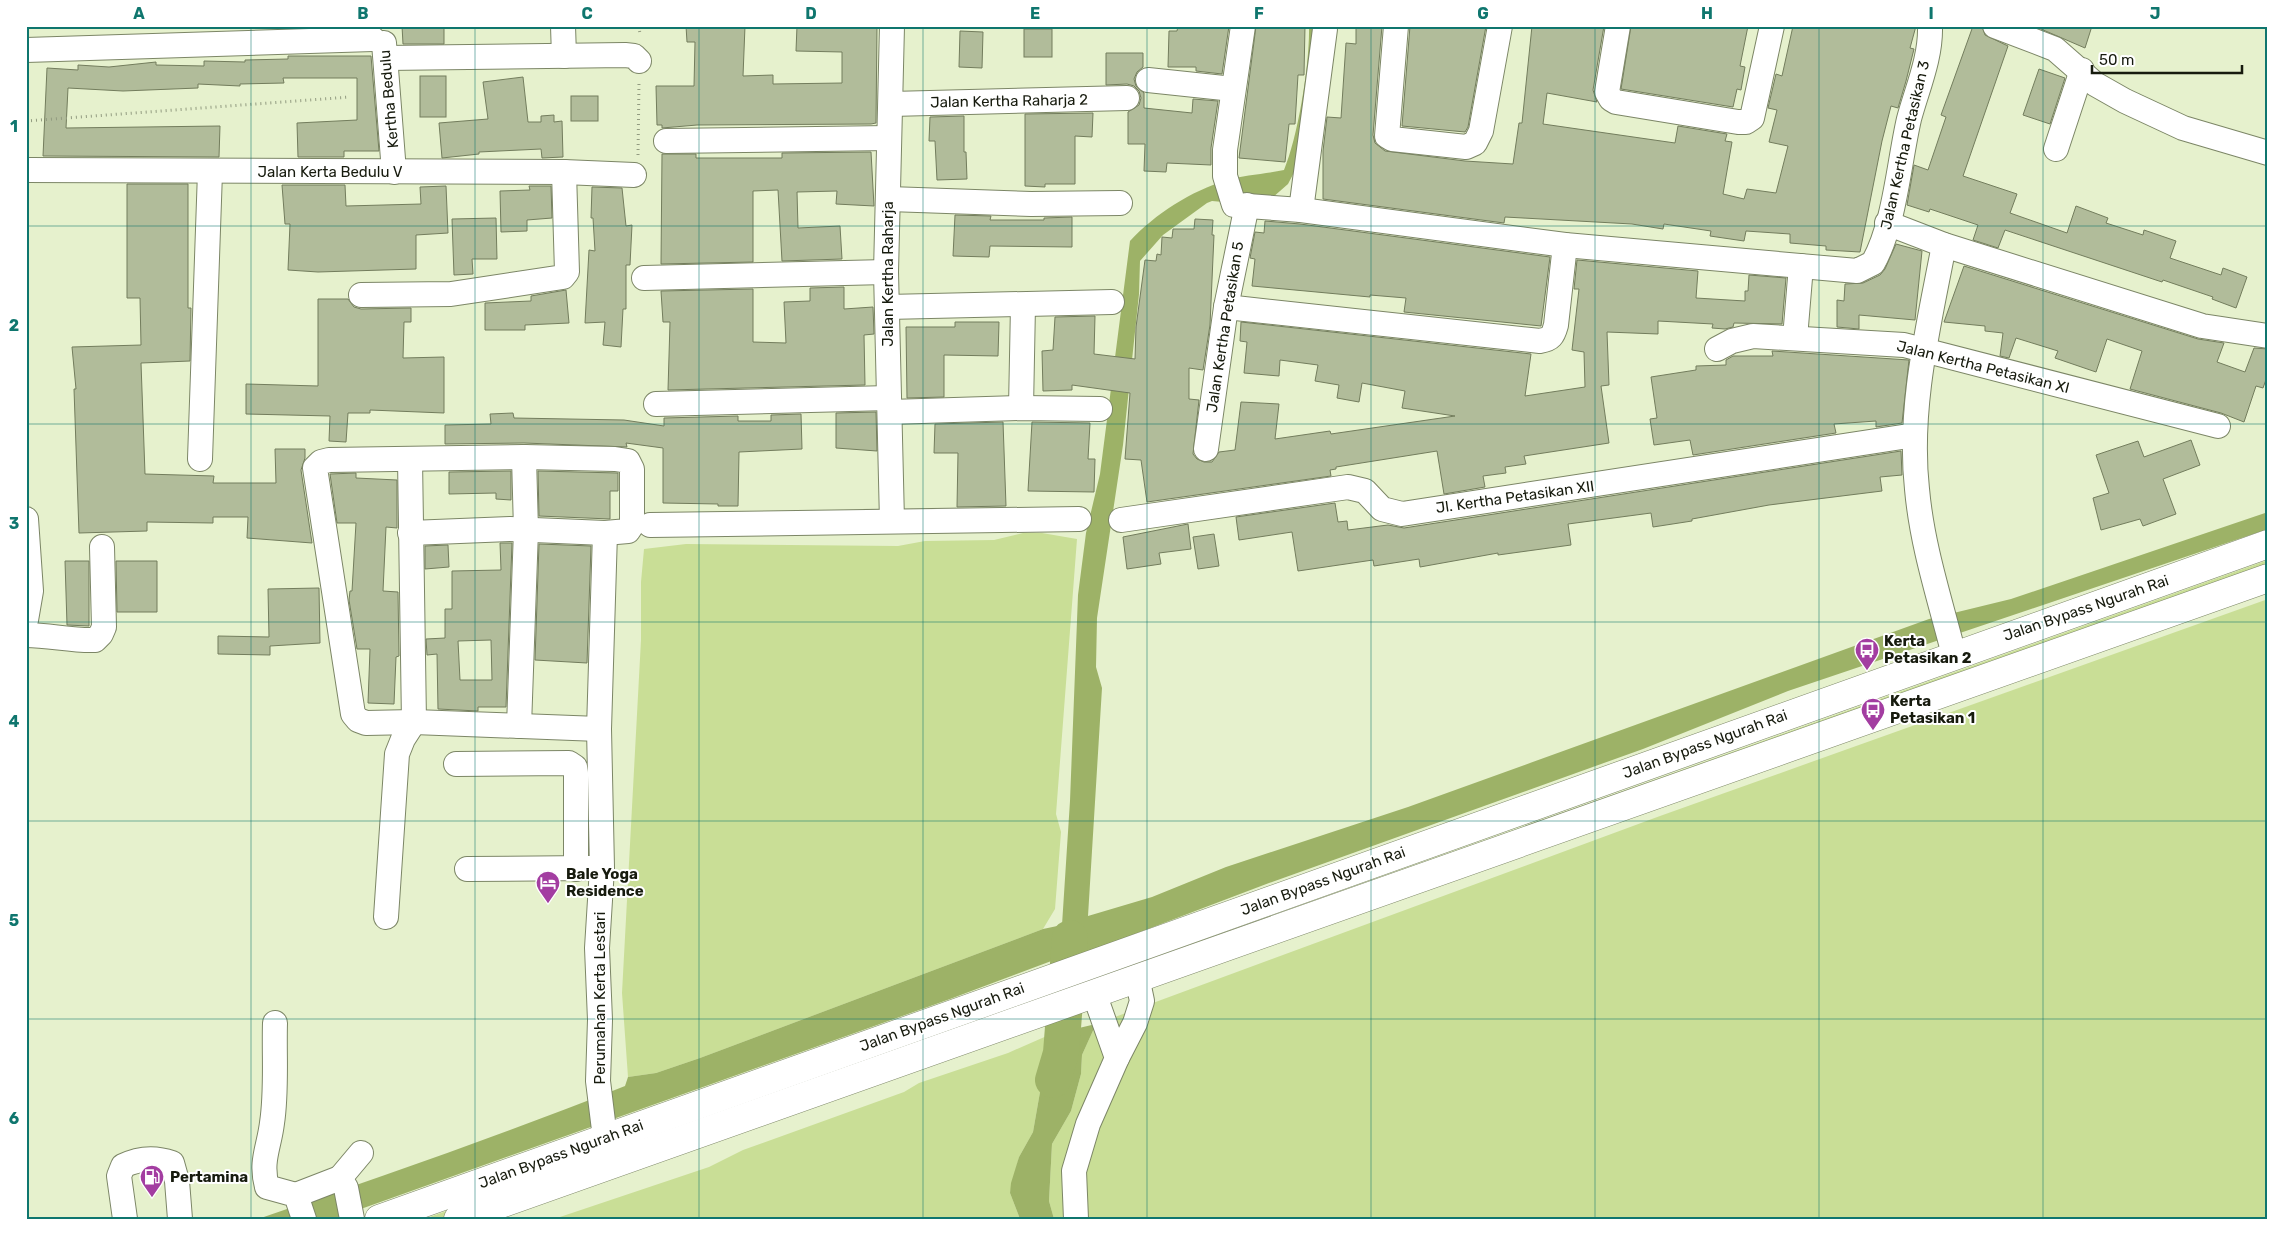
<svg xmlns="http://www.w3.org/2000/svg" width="2294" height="1245" viewBox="0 0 2294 1245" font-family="Rubik,sans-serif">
	<rect width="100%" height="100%" fill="#e6f1cd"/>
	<g fill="#c9de96">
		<path d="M1023 533H1042L1077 539 1056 814 1061 832 1055 909 1043 929 700 1058 656 1073 628 1077 622 993 641 640V582L644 549 686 544 898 546 925 541 994 540Z"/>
		<path d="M2268 560V565L439 1219H424L767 1097 1083 980 1302 906Z"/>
		<path d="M2268 599V1219H1054L1049 1201 1052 1144 1071 1111 1081 1074 1082 1055 1096 1024 1660 816Z"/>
		<path d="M1049 1035 1056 1042 1055 1050 1043 1075 1033 1132 1019 1157 1010 1193 1020 1219H554L709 1167 743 1150 904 1092 919 1083 1008 1053Z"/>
	</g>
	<g fill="#9db267">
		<path d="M1309 26H1322L1301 159 1288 184 1272 198 1246 204 1212 201 1207 203 1163 235 1140 261 1139 294 1123 445 1097 618 1096 667 1102 688 1088 916 1152 897 1226 867 1408 807 1929 619 2011 599 2268 512V529L1788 691 1643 749 1269 883 1090 951 1054 960 950 999 344 1215 332 1219H258C381 1177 504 1134 625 1086L628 1077 656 1073 700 1058 1043 929 1062 925 1070 801 1078 595 1086 533 1100 474 1130 241C1155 214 1191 191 1227 180 1244 175 1265 174 1284 170 1298 137 1310 63 1309 26Z"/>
		<path d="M1096 1024 1082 1055 1081 1074 1071 1111 1052 1144 1049 1201 1054 1219H1020L1010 1193 1011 1183 1019 1157 1033 1132 1043 1075 1055 1050 1056 1042 1049 1035Z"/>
	</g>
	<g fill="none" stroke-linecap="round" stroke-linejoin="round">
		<path stroke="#9db267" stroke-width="36" d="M1053 1080 1061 1053 1070 938"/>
	</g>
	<g fill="#b1bc9a" stroke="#737d5d" fill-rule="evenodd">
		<path d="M402 26H444V44H403Z"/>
		<path d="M686 26H745L743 76 773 75V84L842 83V52L796 51 797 26H877L876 123 871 124 697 125 662 128V125H657L656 86H694L695 42H687Z"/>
		<path d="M1178 26H1229L1222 74 1196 71V67H1168L1169 31H1177Z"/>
		<path d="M1256 26H1305L1304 75H1298L1295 124H1289L1285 162 1239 158Z"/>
		<path d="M1356 26H1382L1373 135 1375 143 1385 151 1465 161 1513 164 1519 123H1522L1532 26H1604L1593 90 1597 102 1547 93 1543 124 1675 143 1678 126 1727 134 1725 141 1732 142 1723 194 1744 199 1747 189 1776 193 1788 146 1769 142 1777 110 1768 108 1776 74 1782 76 1793 26H1916L1910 48 1914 49 1906 81 1898 108 1891 106 1882 141 1860 252 1826 250V246L1790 243V234L1746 231 1744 241 1710 236 1711 231 1664 224 1663 229 1632 224 1505 217 1504 223 1323 199V151L1327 117 1341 118 1346 43 1356 44Z"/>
		<path d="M1410 26H1486L1468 127 1465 132 1402 126Z"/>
		<path d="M1631 26H1748L1740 66 1745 67 1741 90 1737 89 1733 107 1621 89Z"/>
		<path d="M1973 26H1982L1985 35 2008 46 1963 176 2017 194 2010 213 2067 233 2076 206 2108 218 2106 223 2143 235 2144 230 2176 241 2170 258 2221 275 2223 268 2247 277 2236 308 2212 299 2213 297 2163 280 2162 282 2005 230 1998 248 1973 240 1978 225 1930 209 1929 212 1907 205 1914 165 1928 170 1946 117 1941 115Z"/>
		<path d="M2034 26H2092L2085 48Z"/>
		<rect x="1024" y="29" width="28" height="28"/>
		<path d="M960 31 983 32 982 68 959 67Z"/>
		<path d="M1106 53H1143V67L1137 72 1134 79 1136 86 1144 93V108L1192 113 1193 99 1218 101 1211 148V165L1167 163 1166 172 1144 171 1145 144H1128V112L1139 105 1141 98 1139 91 1134 86 1127 84 1106 85Z"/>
		<path d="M288 56H371L379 151H344V157H298L297 123 357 120V78H283L284 83 240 84V86L198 84V88L123 91 68 88 66 128 220 126 219 157 43 156 47 68 78 70V65L109 67 156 62V65L204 66V61L245 62V60L288 59Z"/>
		<path d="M2039 69 2065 78 2050 124 2023 115Z"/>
		<rect x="420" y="76" width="26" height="41"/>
		<path d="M523 77 528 122H541V116L554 115V122L562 121 563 157 542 158 541 149 479 152V154L442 158 439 123 488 119 483 82Z"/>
		<rect x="571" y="96" width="27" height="25"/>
		<path d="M1093 113 1092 137 1075 136V184H1045V187L1025 186V114Z"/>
		<path d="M964 116V152H966L967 179 937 180 935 141H929L930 117Z"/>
		<path d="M871 152 874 206 836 204 837 191 797 192 798 228 840 226 842 259 782 261 778 190 753 191V262L661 264 662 154H696V158H782V153Z"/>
		<path d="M127 184H188V308H191L190 361 141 363 145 474 214 476 213 483H276L275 449H305V458L301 470 312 543 247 538 248 517H213V523L147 522V531L79 533 74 389H76L72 347 141 345 140 298H127Z"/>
		<path d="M282 185H345L346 206 421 204 420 187 446 186 448 233 416 235V269L318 272 288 270 290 224H285Z"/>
		<path d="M529 186H551L552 218 527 220V231L501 232 500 191 530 190Z"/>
		<path d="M592 187 622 188 626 226 632 225 630 265H626V309H623L621 347 603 345 605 322 585 323 589 250 595 251 593 218H591Z"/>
		<path d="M955 215 991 216 990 220H1044V218L1072 217V247L990 246 989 257 953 256Z"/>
		<path d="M496 218 497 259H472L473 274 454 275 452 219Z"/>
		<path d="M1195 219 1213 220 1212 235H1214L1210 325 1203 370 1189 368V399L1199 400 1193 454 1197 459 1204 462H1212L1219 452 1235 450 1241 402 1279 404 1275 439 1330 431 1331 434 1455 416 1402 408 1405 391 1362 383 1359 402 1337 398 1339 385 1315 381 1318 365 1280 360 1279 376 1244 373 1247 342 1240 341 1241 322 1531 354 1525 396 1585 387 1584 352 1572 350 1579 289H1574L1577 260 1698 271 1696 298 1745 301V291H1748L1749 275 1786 278 1782 324 1734 323 1733 327 1725 329 1712 328 1713 324 1658 321V334L1607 332 1609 385 1601 386 1609 443 1524 456 1526 464 1505 467 1506 473 1483 476 1485 487 1444 494 1437 451 1336 467V469L1330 470 1331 476 1147 502 1141 460 1125 459 1130 393 1072 385V390L1043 391 1042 351 1053 350 1055 317 1095 316 1094 354 1135 359 1136 327 1145 260 1156 261 1157 254 1161 255 1162 237 1172 238 1173 229H1194Z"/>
		<path d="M1265 221 1300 224 1550 257 1541 326 1404 312 1406 298 1370 295V297L1252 286 1255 259 1250 258 1255 232 1264 233Z"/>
		<path d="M1896 244 1922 251 1915 320 1859 315V329L1837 327V300L1844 301 1845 284 1863 283 1880 275 1885 269Z"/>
		<path d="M1964 266 2198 339 2224 343 2217 362 2245 372 2254 348 2268 349V374L2263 388 2256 386 2244 422 2221 413 2130 389 2142 351 2107 339 2096 372 2055 358 2058 351 2016 338 2009 358 2000 356 2003 333 1985 331V326L1944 322Z"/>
		<path d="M844 287V309L873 307 874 334 864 335 865 385 668 390 670 322H663L661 291 753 289V342L786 343 784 302 810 301V288Z"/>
		<path d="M566 290 569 323 525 325V330H485V303L531 301V296Z"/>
		<path d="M318 299H348L354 307 361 309 411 308V322H404L403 358 444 357V413L370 410V413H348L346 442 329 441 330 416 246 414V384L318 386Z"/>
		<path d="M955 322H999L998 356 944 355V397L907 398 906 327H955Z"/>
		<path d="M1772 351 1909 360 1902 423 1876 427V421L1834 424 1836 433 1693 455 1690 440 1654 445 1650 419 1657 418 1651 377 1696 370V366L1726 365V360L1733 356H1773Z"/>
		<path d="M876 412 877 451 836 448V413Z"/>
		<path d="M513 413 514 418 624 420 664 426V418L738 416V421H771V415L801 414 802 449 739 452 738 506H718V504L663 503V448L626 443 627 447 524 443 445 444V425L491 424 490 414Z"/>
		<path d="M1003 422 1006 506 957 507 958 453H934L935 424Z"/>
		<path d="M1032 422 1090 423 1088 459H1095L1094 492 1028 491Z"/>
		<path d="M2191 440 2200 465 2163 479 2176 514 2143 526 2140 519 2101 530 2093 498 2109 493 2096 455 2138 441 2144 457Z"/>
		<path d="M1901 451 1902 475 1880 477 1882 491 1769 505 1692 519V521L1653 527 1651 513 1568 524 1571 545 1498 555V553L1420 567 1419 559 1374 566 1373 560 1298 571 1292 532 1239 540 1236 517 1335 503 1338 522 1347 521 1348 530 1388 525 1404 528Z"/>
		<path d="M511 471V500L496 499V493L449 494V472Z"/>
		<path d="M538 471 618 473V491H610V519L539 516Z"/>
		<path d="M356 473V478L397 480V528L386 527 383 591 398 592 399 656 396 657 394 704 368 703 370 649H357L349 600 350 591H352L356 523H337L330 474Z"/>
		<path d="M1188 524 1191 549 1159 553 1161 564 1127 569 1123 537Z"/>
		<path d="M1214 534 1219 566 1198 569 1193 537Z"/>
		<path d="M500 543H512L506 707H478V711L438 709 437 654 427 655 426 639 445 638V609H452V571L501 570ZM491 640 492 680H460L458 641Z"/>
		<path d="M539 544 591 546 587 663 535 660Z"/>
		<path d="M448 545 449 567 425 569V546Z"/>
		<path d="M65 561H89V626L67 625Z"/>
		<path d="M116 561H157V612H117Z"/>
		<path d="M319 588 320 643 270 646V655L218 654V636L269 637 268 589Z"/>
	</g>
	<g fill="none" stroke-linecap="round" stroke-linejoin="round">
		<defs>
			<g id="minor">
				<path d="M563 26 564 56"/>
				<path d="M1243 26 1225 150V176L1234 205 1301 210 1565 245 1857 271 1873 263C1895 224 1899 162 1909 119 1917 89 1931 58 1930 26"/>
				<path d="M1396 26 1387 136 1392 139 1466 147 1475 143 1481 131 1500 26"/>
				<path d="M1618 26 1607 92 1611 99 1616 102 1738 122H1746L1752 118 1772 26"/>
				<path d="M1995 26 2055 49 2095 84 2125 101 2183 128 2268 153"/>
				<path d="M384 43 394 172"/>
				<path d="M26 50 373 39"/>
				<path d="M386 58 625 55 634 56 639 61"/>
				<path d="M1148 80 1233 89"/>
				<path d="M891 104 1127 98"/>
				<path d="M666 141 889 138"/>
				<path d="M2056 149 2082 70"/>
				<path d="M26 170 564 172 634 175"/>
				<path d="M889 199 1031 204 1120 203"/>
				<path d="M1301 210 1325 29"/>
				<path d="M1887 223 1944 245 2202 326 2268 336"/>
				<path d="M1944 245C1929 324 1908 408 1917 489 1922 546 1940 600 1954 655"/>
				<path d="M644 278 886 272"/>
				<path d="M361 295 451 294 563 277 567 272 564 172"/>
				<path d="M887 307 1112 302"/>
				<path d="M1226 307 1540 341C1551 339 1553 336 1556 325L1565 245"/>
				<path d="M1795 338 1801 266"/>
				<path d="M1717 349 1732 341 1753 336 1904 345 2218 426"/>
				<path d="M656 404 889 398"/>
				<path d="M1021 408 1023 305"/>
				<path d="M890 412 1021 408 1100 409"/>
				<path d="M1206 449 1226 307 1247 205"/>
				<path d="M200 459 210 172"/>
				<path d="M26 519 31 591 26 620"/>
				<path d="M1121 520 1348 487 1365 491 1382 509 1402 514 1915 435"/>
				<path d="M892 521 886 272 892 26"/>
				<path d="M650 525 1079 519"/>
				<path d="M410 533 510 529 605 533 628 531 632 525V469L628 461 615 459 524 457 329 460 321 462 315 468 353 714 358 720 366 723 414 722 599 729"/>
				<path d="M26 635C50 635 72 641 95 640L101 634 104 627 102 547"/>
				<path d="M519 726 526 530 524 457"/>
				<path d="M456 764 569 763 575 767 576 773V869"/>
				<path d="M467 869 591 868"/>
				<path d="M386 917 397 754 403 739 414 722 410 459"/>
				<path d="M1094 993 1117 1058"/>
				<path d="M275 1023C274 1056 277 1090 272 1123 269 1148 260 1161 267 1187L296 1195 304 1219"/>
				<path d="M605 1138 598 1081 600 1020 597 948 602 868 599 729 605 533"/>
				<path d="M340 1178 361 1153"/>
				<path d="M296 1195 340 1178 346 1188 352 1219"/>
				<path d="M125 1219 119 1176 123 1166C139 1158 155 1157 172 1163L177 1181 180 1219"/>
				<path d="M1076 1219 1074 1171 1088 1124 1117 1058 1135 1023 1142 1001 1137 977"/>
			</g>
			<g id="highway">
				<path d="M379 1219 2268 544"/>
				<path d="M458 1219 2268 578"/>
			</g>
		</defs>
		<use href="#minor" stroke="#7c8666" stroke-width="26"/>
		<use href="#highway" stroke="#7c8666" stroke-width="29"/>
		<g stroke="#929b80" stroke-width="3" stroke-dasharray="1 4" stroke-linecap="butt">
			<path d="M639 26 640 35"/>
			<path d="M26 121 350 97"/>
			<path d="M638 155 639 81"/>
		</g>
		<use href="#minor" stroke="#fff" stroke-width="24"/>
		<use href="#highway" stroke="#fff" stroke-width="28"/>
	</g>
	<path fill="none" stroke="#0f766e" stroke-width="1" stroke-opacity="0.55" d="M251 26V1219M475 26V1219M699 26V1219M923 26V1219M1147 26V1219M1371 26V1219M1595 26V1219M1819 26V1219M2043 26V1219M26 226H2268M26 424H2268M26 622H2268M26 821H2268M26 1019H2268"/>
	<defs>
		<symbol id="bus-pin" viewBox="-11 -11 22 30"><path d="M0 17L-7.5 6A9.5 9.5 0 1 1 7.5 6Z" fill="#a33da1" stroke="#fff"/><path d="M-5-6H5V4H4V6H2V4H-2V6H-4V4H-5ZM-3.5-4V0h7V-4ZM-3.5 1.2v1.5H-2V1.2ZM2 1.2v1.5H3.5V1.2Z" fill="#fff"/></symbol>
		<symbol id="hotel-pin" viewBox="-11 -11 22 30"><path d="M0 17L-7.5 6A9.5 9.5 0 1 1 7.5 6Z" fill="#a33da1" stroke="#fff"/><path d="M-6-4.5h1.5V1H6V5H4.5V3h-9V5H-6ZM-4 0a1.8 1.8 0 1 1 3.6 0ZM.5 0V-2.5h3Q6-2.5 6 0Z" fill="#fff"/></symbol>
		<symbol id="fuel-pin" viewBox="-11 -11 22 30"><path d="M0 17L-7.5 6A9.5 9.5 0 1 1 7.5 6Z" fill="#a33da1" stroke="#fff"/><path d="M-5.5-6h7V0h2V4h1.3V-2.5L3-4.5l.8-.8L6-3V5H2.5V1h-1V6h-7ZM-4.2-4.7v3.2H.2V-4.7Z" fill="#fff"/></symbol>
	</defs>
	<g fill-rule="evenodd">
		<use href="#bus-pin" x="1853" y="636" width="28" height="38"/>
		<use href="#bus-pin" x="1859" y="696" width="28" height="38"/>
		<use href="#hotel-pin" x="534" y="869" width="28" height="38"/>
		<use href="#fuel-pin" x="138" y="1163" width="28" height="38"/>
	</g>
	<g text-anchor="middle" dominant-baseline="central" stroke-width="4" stroke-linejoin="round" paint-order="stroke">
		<g font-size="15" fill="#171b0e" stroke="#fff">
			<text transform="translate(389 99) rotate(-95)">Kertha Bedulu</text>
			<text transform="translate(1009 101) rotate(-1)">Jalan Kertha Raharja 2</text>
			<text transform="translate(1905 145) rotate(-77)">Jalan Kertha Petasikan 3</text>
			<text x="330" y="172">Jalan Kerta Bedulu V</text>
			<text transform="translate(888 274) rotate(-90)">Jalan Kertha Raharja</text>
			<text transform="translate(1225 327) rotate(-81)">Jalan Kertha Petasikan 5</text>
			<text transform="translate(1983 367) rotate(14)">Jalan Kertha Petasikan XI</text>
			<text transform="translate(1515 497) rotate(-8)">Jl. Kertha Petasikan XII</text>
			<text transform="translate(2086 608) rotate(-19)">Jalan Bypass Ngurah Rai</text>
			<text transform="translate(1705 744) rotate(-20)">Jalan Bypass Ngurah Rai</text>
			<text transform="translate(1323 881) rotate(-20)">Jalan Bypass Ngurah Rai</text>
			<text transform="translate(600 998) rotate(-90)">Perumahan Kerta Lestari</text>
			<text transform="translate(942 1017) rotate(-20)">Jalan Bypass Ngurah Rai</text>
			<text transform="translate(561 1154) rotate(-20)">Jalan Bypass Ngurah Rai</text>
		</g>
		<g font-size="15" font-weight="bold" fill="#171b0e" stroke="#fff" text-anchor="start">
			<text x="1884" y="641">Kerta<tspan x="1884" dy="17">Petasikan 2</tspan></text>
			<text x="1890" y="701">Kerta<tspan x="1890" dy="17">Petasikan 1</tspan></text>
			<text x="566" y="874">Bale Yoga<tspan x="566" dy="17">Residence</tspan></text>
			<text x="170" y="1177">Pertamina</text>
		</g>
	</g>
	<rect width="2294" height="1245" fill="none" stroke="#ffffff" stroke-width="55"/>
	<path d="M2092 65v8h150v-8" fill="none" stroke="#171b0e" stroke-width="2.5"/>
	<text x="2099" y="65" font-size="15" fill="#171b0e" stroke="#ffffff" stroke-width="4" paint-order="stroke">50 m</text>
	<rect x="28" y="28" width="2238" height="1190" fill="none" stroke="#0f766e" stroke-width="2"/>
	<g font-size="16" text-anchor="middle" font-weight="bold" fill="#0f766e">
		<text x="139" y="19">A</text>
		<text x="363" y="19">B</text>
		<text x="587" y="19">C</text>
		<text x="811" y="19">D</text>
		<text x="1035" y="19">E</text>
		<text x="1259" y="19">F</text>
		<text x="1483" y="19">G</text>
		<text x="1707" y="19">H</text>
		<text x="1931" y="19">I</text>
		<text x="2155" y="19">J</text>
		<text x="14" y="132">1</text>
		<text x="14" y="331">2</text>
		<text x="14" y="529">3</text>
		<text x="14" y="727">4</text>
		<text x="14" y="926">5</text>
		<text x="14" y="1124">6</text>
	</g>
</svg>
